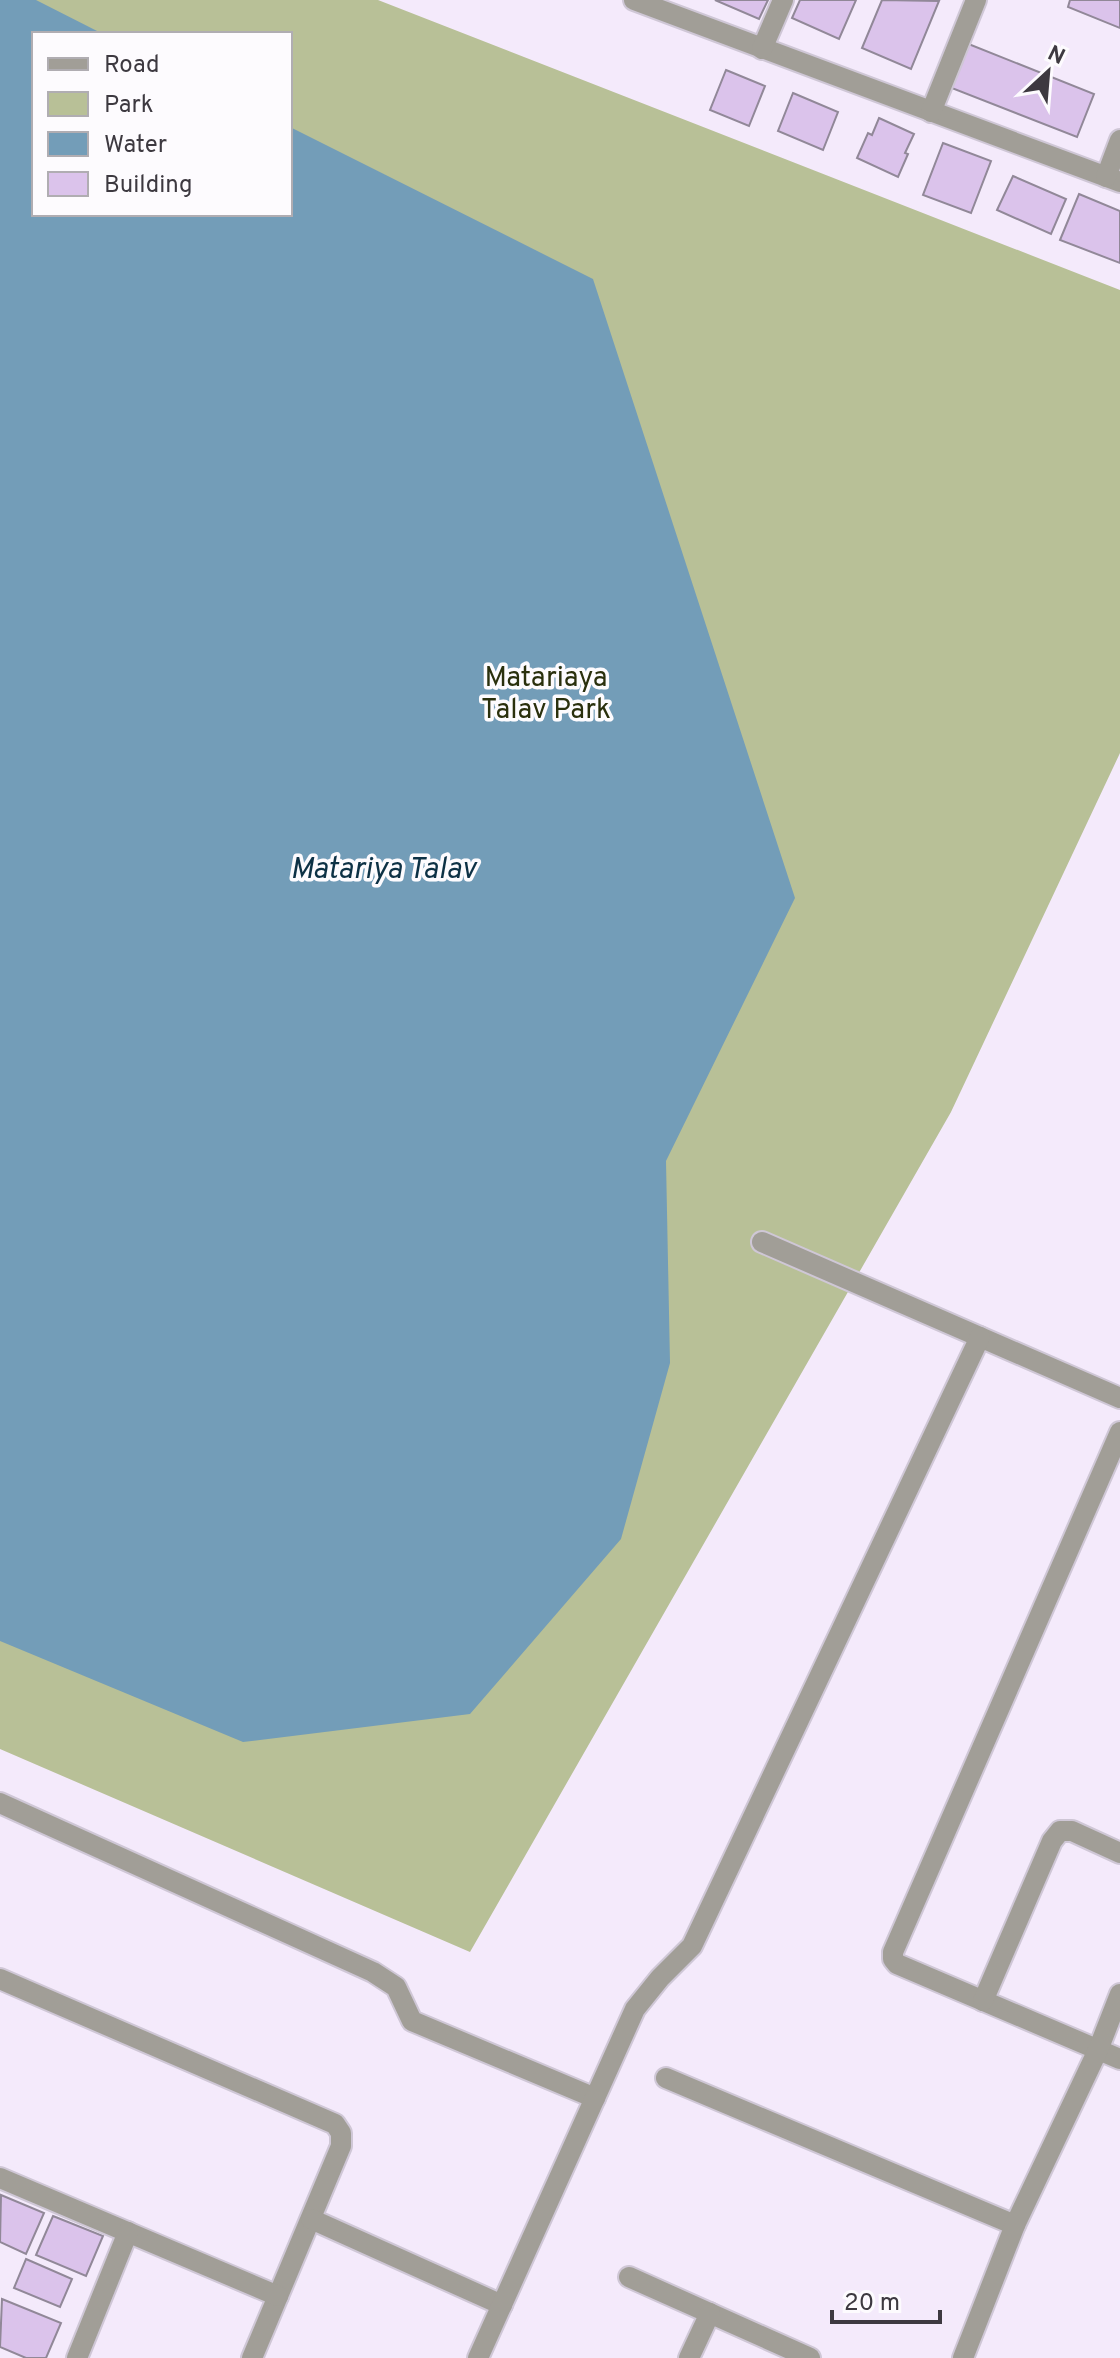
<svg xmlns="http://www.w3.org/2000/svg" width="1120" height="2358" viewBox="0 0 1120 2358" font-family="Overpass,sans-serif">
	<rect width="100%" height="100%" fill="#f4eafb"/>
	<path fill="#b8c097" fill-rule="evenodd" d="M0 0H378L1120 290V753L951 1112 470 1952 0 1749ZM34 34H290V214H34Z"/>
	<path fill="#739db8" d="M0 0H36L103 34H34V214H290V127L593 279 795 898 666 1161 670 1363 621 1539 470 1714 243 1742 0 1641Z"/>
	<g fill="#dbc3eb" stroke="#918898" stroke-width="2">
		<path d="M715 0H768L759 19Z"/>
		<path d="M800 0H856L839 39 792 18Z"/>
		<path d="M882 0 939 1 911 69 862 48Z"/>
		<path d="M1070 0H1120V28L1068 7Z"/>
		<path d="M961 41 1094 94 1077 137 944 85Z"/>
		<path d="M726 70 765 86 749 126 710 110Z"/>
		<path d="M793 93 838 112 823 150 778 131Z"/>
		<path d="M879 118 914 134 905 153 908 154 898 177 857 158 868 133 872 135Z"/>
		<path d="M943 143 991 161 971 213 923 195Z"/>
		<path d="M1013 176 1066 199 1051 234 997 210Z"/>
		<path d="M1079 194 1120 211V263L1060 240Z"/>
		<path d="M1 2195 44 2213 26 2254 0 2242Z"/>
		<path d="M53 2216 103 2236 86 2276 36 2255Z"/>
		<path d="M26 2259 72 2279 60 2307 14 2288Z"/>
		<path d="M2 2299 61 2323 46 2358H26L0 2347Z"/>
	</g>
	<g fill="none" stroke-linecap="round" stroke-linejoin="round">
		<defs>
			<g id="minor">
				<path d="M634 0 1120 182"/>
				<path d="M762 49 783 0"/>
				<path d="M931 112 976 0"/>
				<path d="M1106 177 1120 140"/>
				<path d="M762 1242 1120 1398"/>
				<path d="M1120 1432 893 1952V1959L897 1964 1120 2059"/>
				<path d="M0 1803 373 1972 396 1987 412 2021 595 2098"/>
				<path d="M0 1979 335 2124 341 2133V2146L252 2358"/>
				<path d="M983 2001 1052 1841 1060 1831H1072L1120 1853"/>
				<path d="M666 2078 1015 2225"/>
				<path d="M0 2178 278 2296"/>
				<path d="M311 2219 502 2305"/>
				<path d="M629 2277 810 2358"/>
				<path d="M77 2358 128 2232"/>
				<path d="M478 2358 635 2009 660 1978 692 1946 980 1337"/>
				<path d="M689 2358 710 2313"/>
				<path d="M963 2358 1015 2225 1098 2050 1120 1994"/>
			</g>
		</defs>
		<use href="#minor" stroke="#cfc7d6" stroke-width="24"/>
		<use href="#minor" stroke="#a19e97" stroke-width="20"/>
	</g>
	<g text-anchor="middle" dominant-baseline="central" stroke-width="7" stroke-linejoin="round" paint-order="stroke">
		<g font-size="28" fill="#2a300d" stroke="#fdfbfe">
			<text x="546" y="679">Matariaya<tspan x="546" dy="32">Talav Park</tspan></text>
		</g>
		<g font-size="30" font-style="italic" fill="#0d3145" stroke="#fdfbfe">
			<text x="383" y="870">Matariya Talav</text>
		</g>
	</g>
	<rect x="32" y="32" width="260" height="184" fill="#fdfbfe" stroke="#b0adb2" stroke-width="2"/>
	<rect x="48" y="58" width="40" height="12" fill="#a19e97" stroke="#b0adb2" stroke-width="2"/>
	<text x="104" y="72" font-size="24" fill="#3d3940">Road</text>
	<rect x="48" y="92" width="40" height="24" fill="#b8c097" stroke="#b0adb2" stroke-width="2"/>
	<text x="104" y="112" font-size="24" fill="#3d3940">Park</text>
	<rect x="48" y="132" width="40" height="24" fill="#739db8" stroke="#b0adb2" stroke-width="2"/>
	<text x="104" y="152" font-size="24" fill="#3d3940">Water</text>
	<rect x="48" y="172" width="40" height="24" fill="#dbc3eb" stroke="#b0adb2" stroke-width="2"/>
	<text x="104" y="192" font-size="24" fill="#3d3940">Building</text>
	<g transform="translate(1048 72) rotate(26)" stroke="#fdfbfe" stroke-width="6" paint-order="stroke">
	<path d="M0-6L14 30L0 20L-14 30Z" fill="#3d3940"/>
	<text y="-12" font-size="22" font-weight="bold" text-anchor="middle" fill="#3d3940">N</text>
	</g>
	<path d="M832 2310v12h108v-12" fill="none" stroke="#3d3940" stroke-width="4"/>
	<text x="844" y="2310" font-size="24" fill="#3d3940" stroke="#fdfbfe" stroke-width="6" paint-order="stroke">20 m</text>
</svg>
